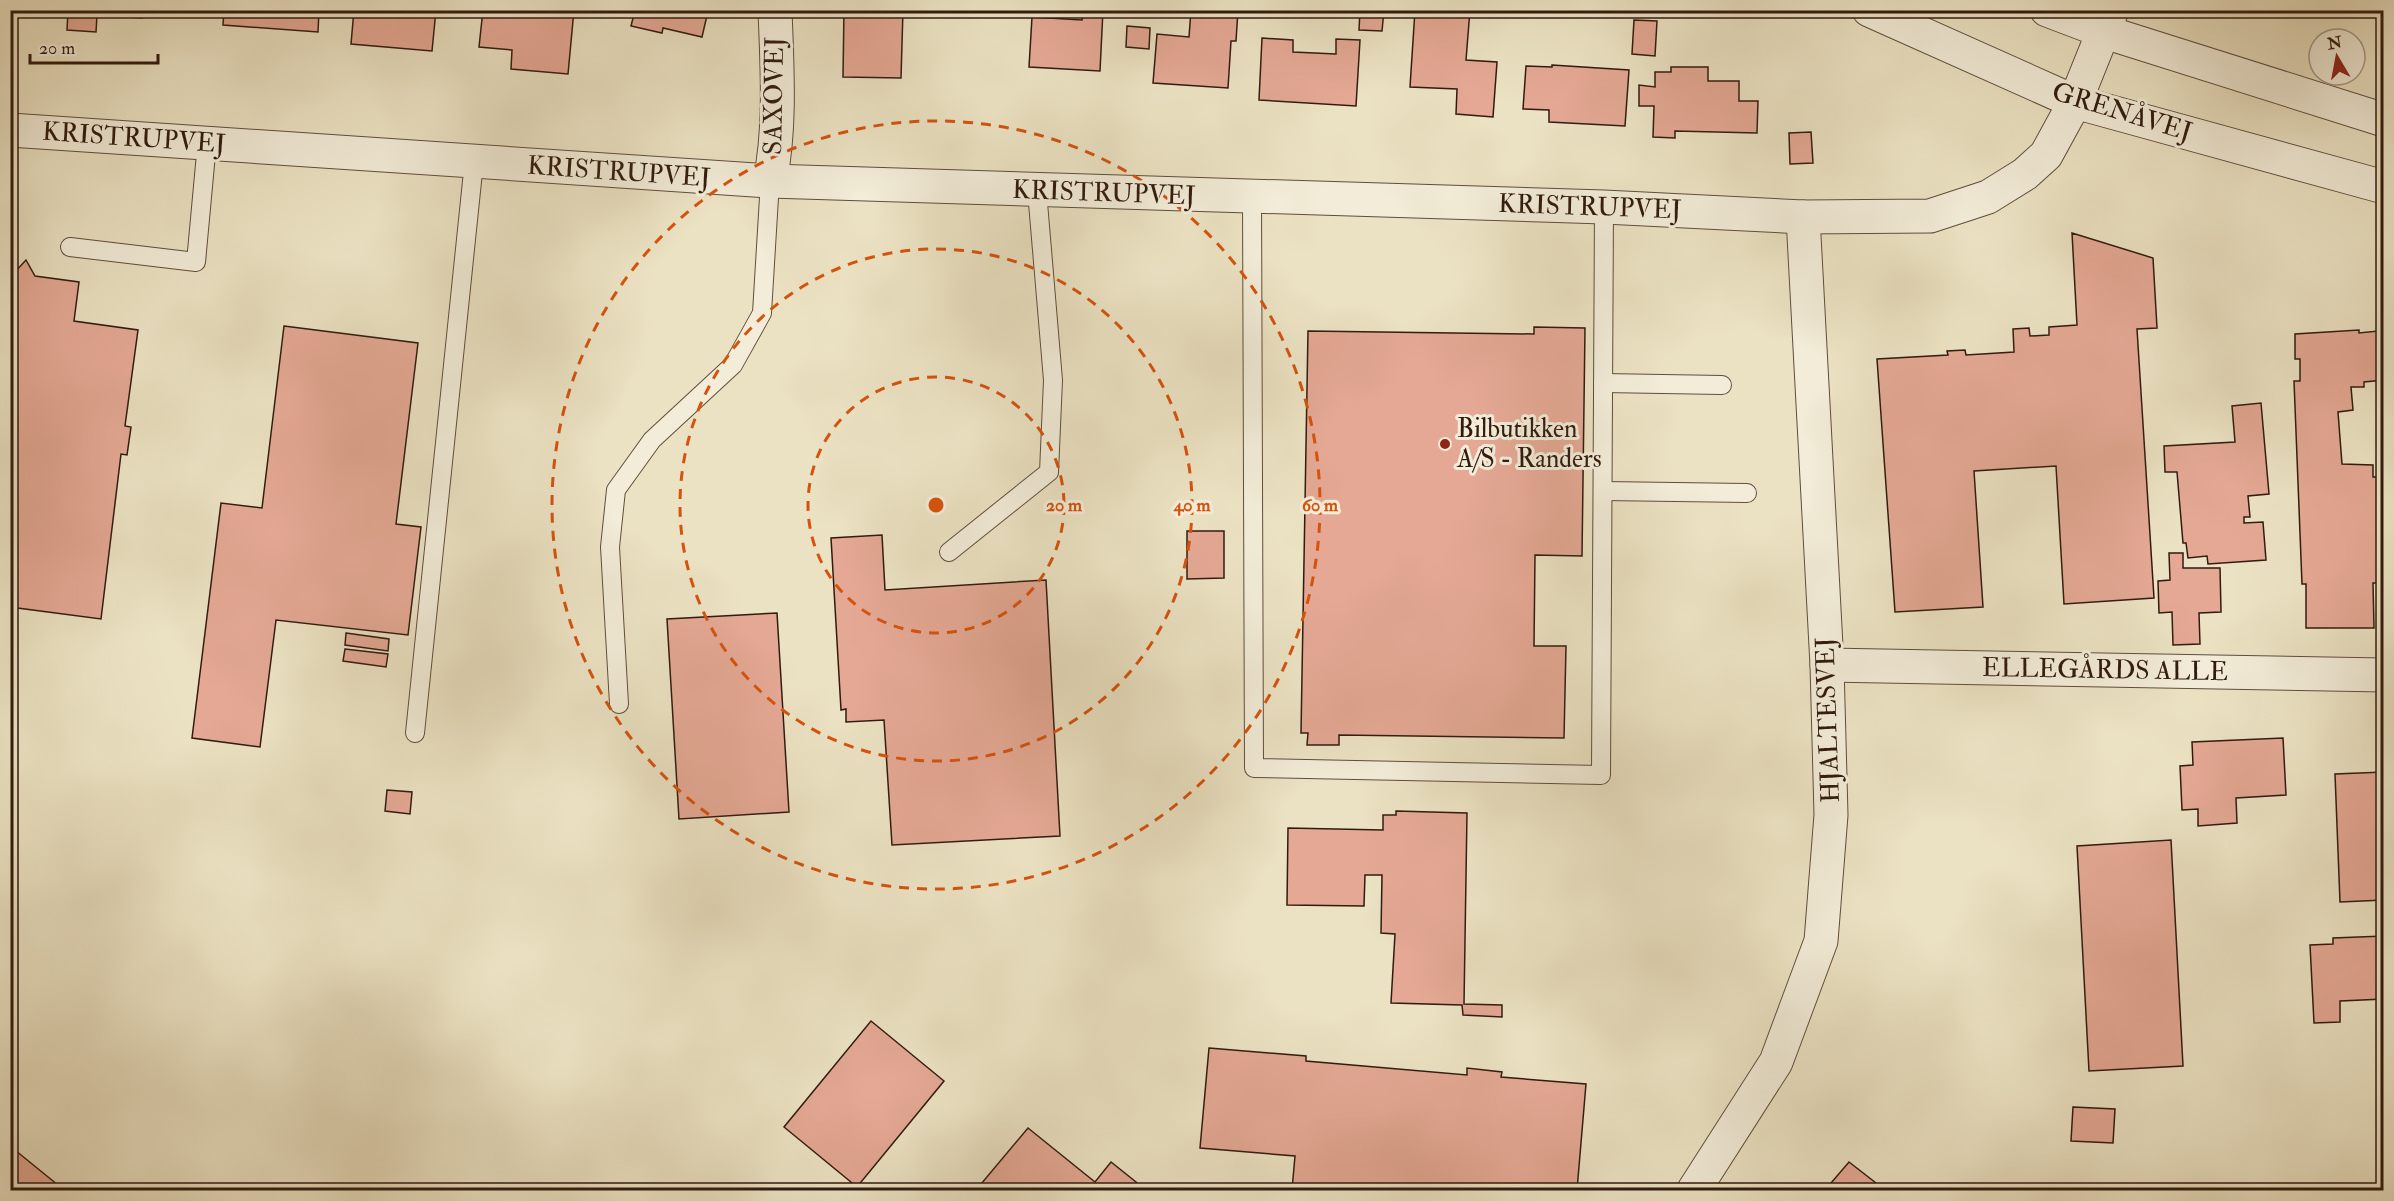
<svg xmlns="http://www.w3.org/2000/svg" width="2394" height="1201" viewBox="0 0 2394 1201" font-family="'IM FELL Double Pica',serif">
	<rect width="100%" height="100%" fill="#ebe2c3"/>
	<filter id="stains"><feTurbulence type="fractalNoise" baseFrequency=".00333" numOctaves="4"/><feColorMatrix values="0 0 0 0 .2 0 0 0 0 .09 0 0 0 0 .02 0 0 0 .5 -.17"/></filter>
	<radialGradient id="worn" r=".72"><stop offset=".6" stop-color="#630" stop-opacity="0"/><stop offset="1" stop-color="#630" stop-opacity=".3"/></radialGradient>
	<g fill="#e4a894" stroke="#311b0f" stroke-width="1.5">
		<path d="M68 10H142V18L97 15 96 32 67 30Z"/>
		<path d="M224 10H319L318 32 223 25Z"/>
		<path d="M354 10H436L432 51 351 44Z"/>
		<path d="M441 10H465L464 16 441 14Z"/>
		<path d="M483 10H574L568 74 511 69 512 50 479 47Z"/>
		<path d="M635 10H722L721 14 708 11 702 37 663 28 662 33 631 26Z"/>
		<path d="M844 10H903L901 78 843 77Z"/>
		<path d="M1083 10H1103L1100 71 1029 67 1032 17 1082 20Z"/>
		<path d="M1191 10H1238L1236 41H1231L1228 88 1153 83 1157 34 1189 37Z"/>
		<path d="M1360 10H1384L1382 31 1359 30Z"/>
		<path d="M1415 10H1470L1466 60 1497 62 1493 117 1456 114 1457 89 1410 87Z"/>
		<path d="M1634 20 1657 21 1655 56 1632 54Z"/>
		<path d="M1127 26 1150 28 1149 49 1126 47Z"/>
		<path d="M1262 38 1293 40V52L1336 54V39L1360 40 1356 106 1259 100Z"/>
		<path d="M1552 65 1629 70 1625 126 1549 122V110L1523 109 1526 66 1552 67Z"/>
		<path d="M1671 67H1708V81H1739V101H1758L1757 133 1675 131V138L1653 137 1654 106H1639V85L1655 87V72H1671Z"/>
		<path d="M1811 132 1813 163 1790 164 1789 133Z"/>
		<path d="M2072 233 2153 258 2157 328 2137 329 2154 598 2064 604 2056 466 1974 471 1983 607 1895 612 1877 359 1948 355 1947 351 1965 350 1966 355 2014 352 2013 329 2029 328 2030 336 2049 335V327L2077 325Z"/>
		<path d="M26 260 35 276 79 282 74 321 138 330 125 426 131 427 127 455 121 454 101 619 10 607V273H14Z"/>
		<path d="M284 326 418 343 396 524 421 527 408 635 276 620 260 747 192 738 221 503 262 508Z"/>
		<path d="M1534 327 1585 328 1582 556 1535 555 1534 646H1566L1564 738 1339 735V745H1307L1308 733H1301L1308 331 1534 334Z"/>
		<path d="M2359 330V333L2378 331 2384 380 2364 382V387H2351L2353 410 2338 412 2342 464 2373 465V477H2377L2378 583H2373L2374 628H2306V584H2302L2294 381H2300V359H2295V334Z"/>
		<path d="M2261 403 2269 494 2248 496 2250 517H2244V523L2263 522 2266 560 2208 564 2207 556 2188 558 2186 543H2183L2177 472H2165L2164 446 2235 442 2232 406Z"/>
		<path d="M1187 531H1224V578L1187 579Z"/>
		<path d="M882 535 885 590 1046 580 1060 836 892 845 884 720 846 722V709L841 710 831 538Z"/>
		<path d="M2169 553H2183V568H2220L2221 612 2199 613 2200 644 2173 645 2172 612 2159 613 2158 581 2170 580Z"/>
		<path d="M777 613 789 812 679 819 667 619Z"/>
		<path d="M346 633 389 639 388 651 345 645Z"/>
		<path d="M345 649 388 654 386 667 343 661Z"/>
		<path d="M2283 738 2286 795 2236 798 2237 823 2198 826V809L2182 810 2180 766 2193 765 2192 742Z"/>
		<path d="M2384 772V900L2340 902 2335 774Z"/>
		<path d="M387 790 412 792 410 814 385 811Z"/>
		<path d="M1396 811 1467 813 1464 1004 1502 1005V1017L1463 1015 1462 1005 1391 1003 1395 934 1381 933 1382 875H1365L1364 906 1287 905 1288 828 1383 830V815H1396Z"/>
		<path d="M2171 840 2183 1066 2089 1071 2077 846Z"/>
		<path d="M2384 936V999L2340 1001V1022L2314 1023 2310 945 2333 944V938Z"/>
		<path d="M871 1021 944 1081 857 1187 784 1127Z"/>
		<path d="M1209 1048 1306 1056V1061L1467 1075V1068L1502 1072 1501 1077 1586 1084 1577 1190H1292L1295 1156 1200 1148Z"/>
		<path d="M2073 1107 2115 1109 2113 1143 2071 1141Z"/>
		<path d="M1028 1128 1095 1182 1111 1162 1146 1190H976Z"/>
		<path d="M10 1146 64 1190H10Z"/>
		<path d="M1849 1162 1885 1190H1825Z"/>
	</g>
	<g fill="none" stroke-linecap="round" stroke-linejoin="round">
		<defs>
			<g id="service">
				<path d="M1252 197 1254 768 1601 775 1604 207"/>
				<path d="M70 247 196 262 207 143"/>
				<path d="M1603 383 1722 385"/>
				<path d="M1603 491 1747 493"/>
				<path d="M949 552 1049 472 1053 380 1037 191"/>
				<path d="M619 704 610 547 616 490 652 440 733 365 762 313 770 181"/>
				<path d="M415 733 474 162"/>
			</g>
			<g id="minor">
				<path d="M10 130 770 181 1604 207 1803 217 1930 216 1988 197 2025 174 2046 155 2075 102 2112 10"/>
				<path d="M770 181C781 126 777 67 775 10"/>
				<path d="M1827 665 2384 675"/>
				<path d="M1694 1190 1776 1062 1821 941 1831 815 1827 665 1803 217"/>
			</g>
			<g id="tertiary">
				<path d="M1869 10 2075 102 2384 187"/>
				<path d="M2047 10 2105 32 2384 120"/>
			</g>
		</defs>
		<use href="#service" stroke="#604d3c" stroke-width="20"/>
		<use href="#minor" stroke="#604d3c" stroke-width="35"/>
		<use href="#tertiary" stroke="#604d3c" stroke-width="35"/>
		<use href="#service" stroke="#f2ecd8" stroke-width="18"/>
		<use href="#minor" stroke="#f2ecd8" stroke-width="33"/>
		<use href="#tertiary" stroke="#f2ecd8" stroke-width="33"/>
	</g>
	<g fill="none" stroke="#d6530c" stroke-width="3" stroke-dasharray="10 8">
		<circle cx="936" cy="505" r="128"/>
		<circle cx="936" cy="505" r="256"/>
		<circle cx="936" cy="505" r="384"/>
	</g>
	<circle fill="#8f2418" stroke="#f2ecd8" stroke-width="2" cx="1445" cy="444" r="6"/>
	<g text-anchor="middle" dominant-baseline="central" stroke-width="6" stroke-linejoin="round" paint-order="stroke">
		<g font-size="26" fill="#311b0f" stroke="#f2ecd8">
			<text transform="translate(774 96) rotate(-89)">SAXOVEJ</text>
			<text transform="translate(2122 112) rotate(17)">GRENÅVEJ</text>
			<text transform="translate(134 138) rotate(4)">KRISTRUPVEJ</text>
			<text transform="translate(619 172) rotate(4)">KRISTRUPVEJ</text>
			<text transform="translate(1104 193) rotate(2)">KRISTRUPVEJ</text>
			<text transform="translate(1590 207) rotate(2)">KRISTRUPVEJ</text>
			<text transform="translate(2105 670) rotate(1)">ELLEGÅRDS ALLE</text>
			<text transform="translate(1828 720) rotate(-92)">HJALTESVEJ</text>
		</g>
		<g font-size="26" fill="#311b0f" stroke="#f2ecd8" text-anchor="start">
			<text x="1457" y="429">Bilbutikken<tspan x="1457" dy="30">A/S - Randers</tspan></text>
		</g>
	</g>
	<circle cx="936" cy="505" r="9" fill="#d6530c" stroke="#f2ecd8" stroke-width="3"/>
	<g font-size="18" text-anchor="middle" font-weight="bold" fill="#d6530c" stroke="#f2ecd8" stroke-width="6" stroke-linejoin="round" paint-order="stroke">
		<text x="1064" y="511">20 m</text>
		<text x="1192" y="511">40 m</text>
		<text x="1320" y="511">60 m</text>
	</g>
	<rect width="2394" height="1201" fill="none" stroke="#ebe2c3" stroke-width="36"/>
	<rect x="12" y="12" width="2370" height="1177" fill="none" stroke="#311b0f" stroke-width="3"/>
	<rect x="18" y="18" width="2358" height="1165" fill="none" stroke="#311b0f" stroke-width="1.5"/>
	<g transform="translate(2337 57) rotate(350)"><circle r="28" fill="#f2ecd8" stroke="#a59888" stroke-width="1.5"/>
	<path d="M0-4.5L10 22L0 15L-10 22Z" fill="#8f2418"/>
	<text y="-9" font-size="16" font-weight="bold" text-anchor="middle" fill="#311b0f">N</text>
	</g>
	<path d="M30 54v9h128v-9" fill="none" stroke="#311b0f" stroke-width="3"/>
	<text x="39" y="54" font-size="18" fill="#311b0f" stroke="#f2ecd8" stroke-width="4.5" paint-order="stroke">20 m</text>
	<rect width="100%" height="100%" filter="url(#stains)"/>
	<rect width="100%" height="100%" fill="url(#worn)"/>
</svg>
